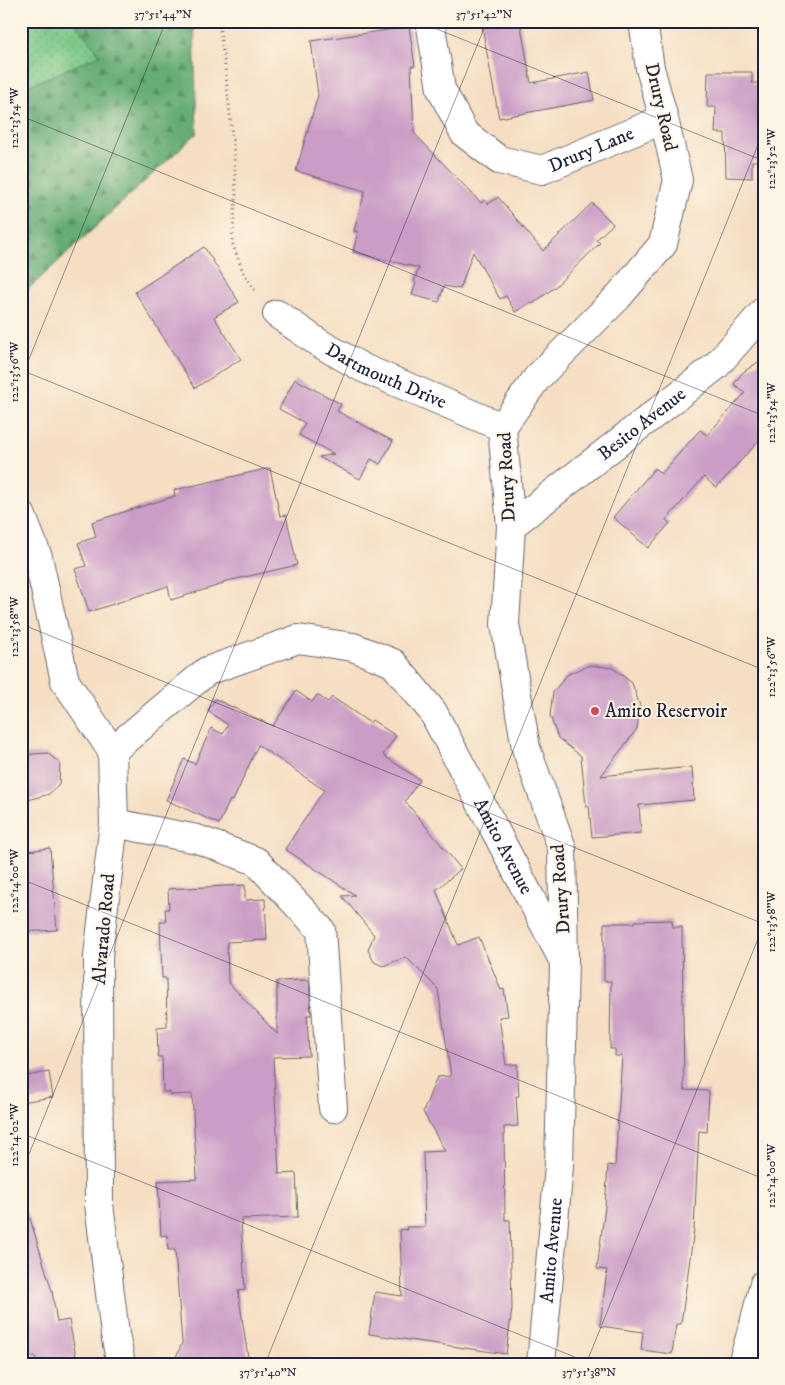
<svg xmlns="http://www.w3.org/2000/svg" width="785" height="1385" viewBox="0 0 785 1385" font-family="'IM FELL DW Pica',serif">
	<defs>
		<pattern id="grass-dots" width="8" height="8" patternUnits="userSpaceOnUse" patternTransform="scale(1.25)"><rect width="8" height="8" fill="#7cc887"/><path d="M2 2h.1M6 6h.1" fill="none" stroke="#65a270" stroke-width="1.8" stroke-linecap="round"/></pattern>
		<pattern id="forest-firs" width="22" height="20" patternUnits="userSpaceOnUse" patternTransform="scale(1.25)"><rect width="22" height="20" fill="#65ac74"/><path d="M5 1l3.5 6h-7zM16 11l3.5 6h-7z" fill="#538c60"/></pattern>
	</defs>
	<rect width="100%" height="100%" fill="#fcf5e5"/>
	<filter id="ink" filterUnits="userSpaceOnUse"><feTurbulence type="fractalNoise" baseFrequency=".02" numOctaves="2"/><feDisplacementMap in="SourceGraphic" scale="10" xChannelSelector="R" yChannelSelector="G"/><feConvolveMatrix kernelMatrix="1 2 1 2 8 2 1 2 1" color-interpolation-filters="sRGB"/></filter>
	<filter id="wash" filterUnits="userSpaceOnUse"><feTurbulence type="fractalNoise" baseFrequency=".0096" numOctaves="4" result="noise"/><feDisplacementMap in="SourceGraphic" scale="20" xChannelSelector="R" yChannelSelector="G"/><feGaussianBlur stdDeviation="1.12" result="paint"/><feColorMatrix in="noise" values="0 0 0 0 0 0 0 0 0 0 0 0 0 0 0 0 0 1.4 0 .05"/><feComposite in="paint" operator="in"/></filter>
	<g filter="url(#wash)">
		<rect width="100%" height="100%" fill="#f5dec2"/>
		<path fill="url(#grass-dots)" stroke="#4f7561" d="M21 21H74L100 55 21 89Z"/>
		<path fill="url(#forest-firs)" stroke="#446758" d="M74 21H194L197 133 21 296V89L100 55Z"/>
		<g id="blocks">
			<g fill="#ca9cc6">
				<path d="M481 21H520L531 83 589 72 594 100 499 118Z"/>
				<path d="M409 27 415 66H411L414 133 481 203 485 200 488 204 498 197 543 251 592 203 613 224 596 240 600 243 555 287 532 304 530 303 515 312 506 296 500 299 473 252 460 289 444 286 439 302 412 295 416 283 414 281 419 268 353 252 358 232 354 231 365 191 296 171 318 95 311 41Z"/>
				<path d="M708 72H752V83H764V161H752V178L726 177 725 133H715L716 107H707Z"/>
				<path d="M204 247 239 302 214 317 241 359 195 388 135 292Z"/>
				<path d="M764 358V435L716 488 704 477 666 520 670 523 648 548 613 517 655 468 661 474 700 430 707 435 745 393 734 384 742 373Z"/>
				<path d="M295 379 341 404 337 411 393 441 380 464 371 459 360 479 319 457 334 454 299 435 305 423 279 409Z"/>
				<path d="M270 468 280 516 286 515 297 565 223 582V584L171 600 168 586 89 612 75 569 86 566 78 543 96 537 92 522 175 496 174 490Z"/>
				<path d="M590 665 613 668 632 683 640 706 637 729 601 776 692 767 694 800 639 805 641 833 592 837 589 806H586L581 756 558 738 550 716 553 692 568 674Z"/>
				<path d="M296 691 312 702 317 695 328 702 332 697 370 723 372 720 396 736 383 755 420 780 405 801 461 869 436 890 458 945 479 937 501 990 504 989 508 1016 499 1017 506 1065 517 1064 519 1096H516L518 1126 504 1127 505 1220H510L512 1309 506 1354 369 1334 375 1292 402 1296 400 1229 407 1230 406 1227H425L423 1152 445 1151 423 1112 437 1077 451 1076 438 989 406 957 383 966 374 962 368 950 374 935 342 896 355 895 285 849 324 790 258 745 233 801 230 800 219 824 166 800 184 759 195 764 211 728 223 734 228 725 208 711 215 699 273 726Z"/>
				<path d="M47 753 60 763 59 785 49 794 21 802V755Z"/>
				<path d="M50 848 57 930 21 932V852Z"/>
				<path d="M245 885V900L265 899 267 940 227 942 228 982 277 1034V981L309 980 311 1015H307L309 1056 273 1057 279 1174 296 1173 298 1217 241 1219 245 1290 238 1291 249 1364H173L182 1343 175 1250H168L167 1235 161 1236 158 1181 197 1179 192 1094 170 1095V1092H163L162 1057H158L157 1028 167 1027 166 978H162L160 922H166L165 909H169L168 889Z"/>
				<path d="M672 920 673 927H682L684 1090 709 1091 707 1132 699 1131 694 1229 681 1324H676L672 1354 641 1350 643 1332 600 1326 607 1270 597 1269 605 1207 608 1165 615 1166 622 1056H615V1049H610L611 981H604V923H635V921Z"/>
				<path d="M49 1072 53 1097 21 1102V1077Z"/>
				<path d="M28 1212 52 1291 57 1322 69 1320 76 1357 41 1364H37L35 1356 21 1358V1213Z"/>
			</g>
		</g>
	</g>
	<g filter="url(#ink)">
		<use href="#blocks" fill-opacity="0" stroke="#6c646a" stroke-width="1"/>
		<g fill="none" stroke-linecap="round" stroke-linejoin="round">
			<defs>
				<g id="minor">
					<path id="s1" d="M430 21 441 89 464 133 499 160 542 170 664 119"/>
					<path id="s2" d="M277 314 319 343 363 368 502 427"/>
					<path d="M21 514 38 557 65 681 112 751 114 823 98 956 99 1204 115 1334 121 1364"/>
					<path id="s3" d="M511 526 716 366 764 311"/>
					<path id="s4" d="M112 751 207 671 298 639 353 647 393 663 433 712 561 956"/>
					<path d="M114 823 197 839 256 861 321 930 333 1108"/>
					<path id="s5" d="M541 1364 559 1166 564 962 562 848 526 748 505 624 511 526 502 427 537 378 618 297 663 244 678 180 664 119 650 68 643 21"/>
					<path d="M742 1364 754 1324 764 1284"/>
				</g>
			</defs>
			<use href="#minor" stroke="#6c646a" stroke-width="30"/>
			<path stroke="#6c646a" stroke-width="3" stroke-dasharray="1 4" stroke-linecap="butt" d="M216 21 220 31 225 67 234 154 236 196 232 242 243 272 256 292"/>
			<use href="#minor" stroke="#fff" stroke-width="28"/>
		</g>
	</g>
	<path fill="none" stroke="#22223b" stroke-width="1" stroke-opacity="0.45" d="M417 21 764 161M21 116 764 416M21 370 764 670M21 379 166 21M21 624 764 924M21 879 764 1179M21 1133 592 1364M21 1174 487 21M265 1364 764 130M586 1364 764 924"/>
	<circle fill="#d1495b" stroke="#fcf5e5" stroke-width="2" cx="595" cy="711" r="5"/>
	<g text-anchor="middle" dominant-baseline="central" stroke-width="4" stroke-linejoin="round" paint-order="stroke">
		<g font-size="19" fill="#22223b" stroke="#fcf5e5">
			<text transform="translate(661 107) rotate(77)">Drury Road</text>
			<text stroke="none"><textPath href="#s1" startOffset="260">Drury Lane</textPath></text>
			<text stroke="none"><textPath href="#s2" startOffset="126">Dartmouth Drive</textPath></text>
			<text stroke="none"><textPath href="#s3" startOffset="166">Besito Avenue</textPath></text>
			<text transform="translate(507 477) rotate(-93)">Drury Road</text>
			<text stroke="none"><textPath href="#s4" startOffset="534">Amito Avenue</textPath></text>
			<text transform="translate(561 889) rotate(-94)">Drury Road</text>
			<text transform="translate(104 929) rotate(-85)">Alvarado Road</text>
			<text stroke="none"><textPath href="#s5" startOffset="114">Amito Avenue</textPath></text>
		</g>
		<g font-size="19" fill="#22223b" stroke="#fcf5e5" text-anchor="start">
			<text x="605" y="711">Amito Reservoir</text>
		</g>
	</g>
	<rect width="785" height="1385" fill="none" stroke="#fcf5e5" stroke-width="55"/>
	<rect x="28" y="28" width="730" height="1330" fill="none" stroke="#22223b" stroke-width="2"/>
	<g font-size="12" text-anchor="middle" fill="#22223b">
		<text x="163" y="18">37°51'44"N</text>
		<text x="484" y="18">37°51'42"N</text>
		<text transform="translate(14 118) rotate(-90)" y="4">122°13'54"W</text>
		<text transform="translate(771 159) rotate(-90)" y="4">122°13'52"W</text>
		<text transform="translate(14 372) rotate(-90)" y="4">122°13'56"W</text>
		<text transform="translate(771 413) rotate(-90)" y="4">122°13'54"W</text>
		<text transform="translate(14 627) rotate(-90)" y="4">122°13'58"W</text>
		<text transform="translate(771 667) rotate(-90)" y="4">122°13'56"W</text>
		<text transform="translate(14 881) rotate(-90)" y="4">122°14'00"W</text>
		<text transform="translate(771 922) rotate(-90)" y="4">122°13'58"W</text>
		<text transform="translate(14 1135) rotate(-90)" y="4">122°14'02"W</text>
		<text transform="translate(771 1176) rotate(-90)" y="4">122°14'00"W</text>
		<text x="268" y="1376">37°51'40"N</text>
		<text x="589" y="1376">37°51'38"N</text>
	</g>
</svg>
